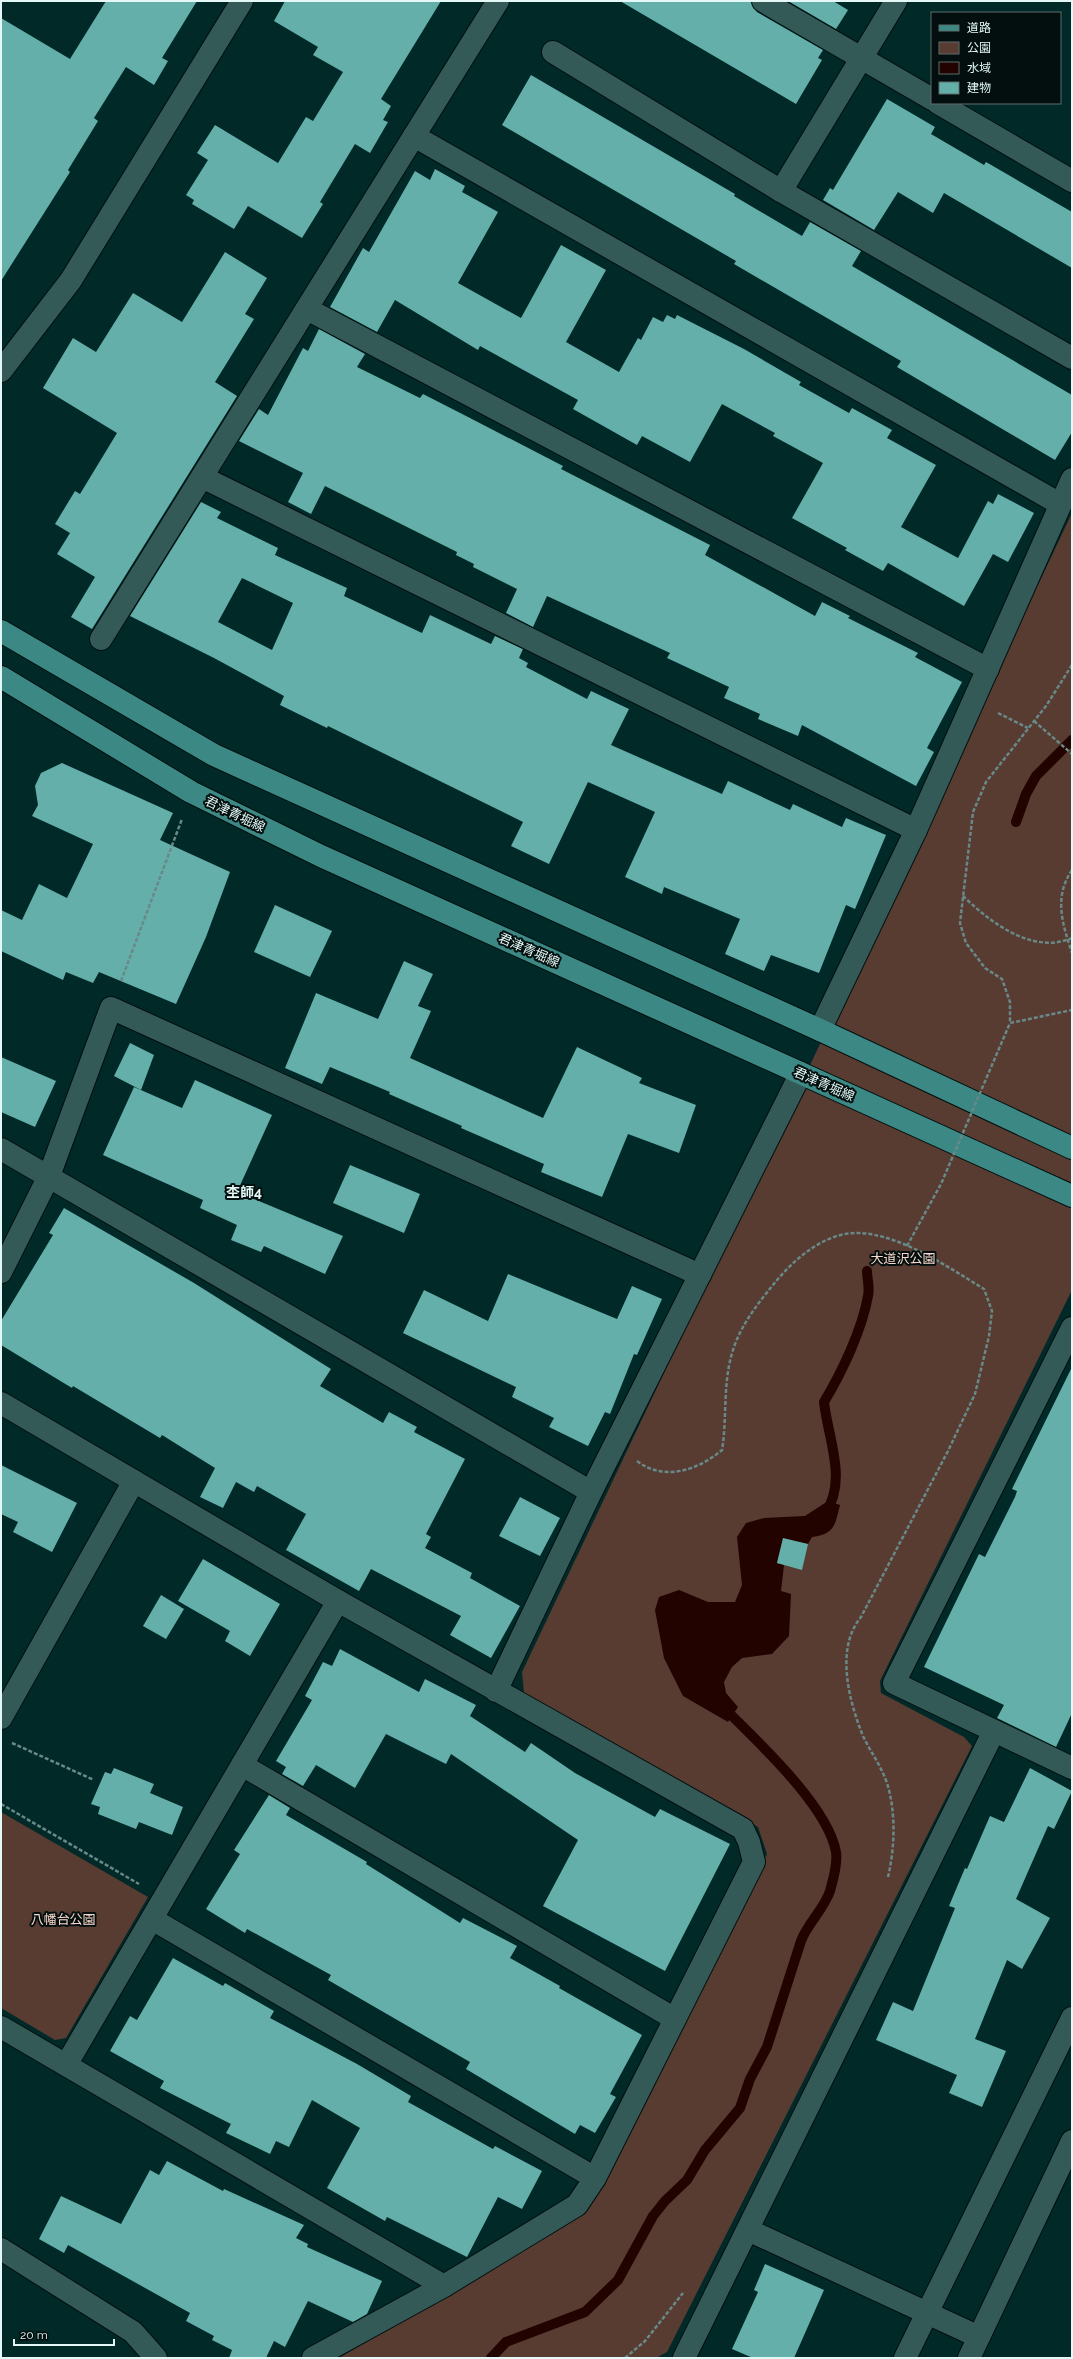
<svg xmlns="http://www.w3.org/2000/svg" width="1073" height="2359" viewBox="0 0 1073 2359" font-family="Raleway,'Noto Sans JP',sans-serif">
	<rect width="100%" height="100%" fill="#002928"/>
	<g fill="#583b31">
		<path d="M1072 513V1290L880 1681 881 1693 964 1737 972 1746 667 2352 656 2358H339L586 2212 767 1854 758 1827 524 1693 522 1672Z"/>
		<path d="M1 1812 148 1897 66 2038 55 2040 1 2008Z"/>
	</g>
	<path fill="#230300" d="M828 1501 840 1505C835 1525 835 1534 812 1537L808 1544 783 1539 777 1563 784 1565 781 1591 791 1594 789 1636 772 1654 742 1658 732 1667 724 1682 726 1693 738 1707 728 1722 683 1696 664 1658 655 1610 659 1597 679 1590 708 1602H735L742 1585 737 1537 746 1523 764 1518 805 1516Z"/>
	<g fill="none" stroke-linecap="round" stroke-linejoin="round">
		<g stroke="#230300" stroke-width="10">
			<path d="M1016 822 1026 794 1036 776 1072 740"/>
			<path d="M825 1514C848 1480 828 1439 824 1402 842 1372 862 1330 868 1296 870 1288 867 1278 867 1271"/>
			<path d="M491 2358 506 2342 585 2312 618 2280 653 2216 665 2201 687 2180 705 2150 740 2108 750 2079 767 2047 801 1941C808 1923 824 1909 830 1891 833 1880 838 1864 836 1852 828 1806 756 1740 723 1707"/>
		</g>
	</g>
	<g fill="#64afaa" fill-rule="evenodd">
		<path d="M106 1H197L162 58 168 61 154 85 126 67 94 118 98 121 68 170 70 172 1 281V18L70 59Z"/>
		<path d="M285 1H441L381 99 391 106 383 120 388 122 370 153 355 144 320 202 323 204 302 238 248 206 234 229 192 204 194 200 186 195 208 160 197 153 215 125 278 163 306 117 313 121 343 72 313 55 318 47 274 21Z"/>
		<path d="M620 1H751L757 12 823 50 818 58 822 60 796 104Z"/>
		<path d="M788 1H833L848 10 836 29Z"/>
		<path d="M531 75 735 194 734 196 802 236 810 222 861 251 852 266 1072 395V432L1055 460 897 367 901 361 734 264 736 261 502 125Z"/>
		<path d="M887 99 935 127 931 134 984 165 986 162 1072 212V268L944 193 933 213 898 192 874 230 823 200 830 188 833 190Z"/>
		<path d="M435 169 465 186 462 192 498 212 458 283 521 318 561 245 606 270 566 342 619 372 638 338 641 340 653 317 663 322 667 315 675 319 677 315 744 349 801 382 799 385 849 413 852 408 892 430 887 438 936 465 901 527 958 558 988 501 993 504 998 494 1034 513 1008 562 993 554 964 606 888 563 883 571 845 550 847 548 792 518 823 463 773 436 775 433 722 404 690 462 642 436 637 445 573 409 578 400 480 346 478 350 395 300 377 332 330 307 363 248 369 252 415 171 430 180Z"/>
		<path d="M225 252 267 278 245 314 254 319 215 382 237 396 92 629 71 617 95 577 57 554 70 533 55 524 75 491 80 494 117 433 43 388 73 338 96 352 133 293 182 322Z"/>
		<path d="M319 329 365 354 357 367 420 398 423 394 470 418 563 466 561 469 710 545 705 555 815 616 822 602 850 616 848 618 918 653 915 657 962 682 927 748 934 752 916 786 802 725 798 736 758 719 760 714 724 698 729 687 667 658 670 653 547 596 533 627 506 613 517 589 473 567 474 564 456 555 457 552 325 486 311 514 288 502 303 473 239 441 259 409 268 415 303 348 308 351Z"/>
		<path d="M201 502 221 512 217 518 278 548 275 555 347 588 344 596 422 633 430 615 491 644 495 636 523 649 519 658 528 663 526 667 587 699 591 691 629 709 611 745 722 794 728 781 790 810 793 804 842 827 846 818 886 835 855 909 846 905 819 973 771 955 764 971 725 954 740 919 664 887 662 894 625 877 655 812 588 782 549 864 511 846 523 822 328 726 327 728 280 705 284 696 214 658 130 616ZM242 578 293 603 272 650 218 622Z"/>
		<path d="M62 763 173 813 160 840 230 872 206 937 176 1004 99 972 93 983 66 972 63 980 1 951V910L22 920 39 884 67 898 93 844 32 816 38 805 35 786 41 773Z"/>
		<path d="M275 905 332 931 310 977 254 952Z"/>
		<path d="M404 961 433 974 418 1006 431 1011 410 1058 543 1118 577 1047 642 1078 639 1083 696 1105 679 1153 628 1134 602 1197 541 1172 544 1164 461 1128 462 1126 389 1094 390 1092 330 1067 322 1084 285 1068 316 993 378 1019Z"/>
		<path d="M130 1043 154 1055 141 1090 114 1076Z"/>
		<path d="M1 1057 56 1081 35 1127 1 1112Z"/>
		<path d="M195 1080 272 1115 237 1192 343 1236 325 1274 264 1246 261 1252 231 1240 237 1225 200 1208 203 1200 103 1155 134 1087 182 1108Z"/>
		<path d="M350 1165 420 1194 404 1233 333 1203Z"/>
		<path d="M64 1208 194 1283 331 1369 320 1386 383 1423 389 1412 417 1427 414 1432 465 1459 426 1534 431 1537 425 1548 472 1573 470 1578 520 1606 491 1658 450 1635 461 1616 371 1569 359 1591 286 1550 306 1514 257 1486 254 1492 236 1482 223 1508 200 1497 215 1468 162 1435 160 1438 73 1386 72 1388 1 1345V1321L53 1235 49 1233Z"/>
		<path d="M508 1274 617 1319 632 1286 662 1299 637 1355 634 1354 610 1414 605 1412 588 1446 549 1427 554 1418 512 1397 516 1387 403 1333 424 1290 488 1321Z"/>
		<path d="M1072 1367V1713L1056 1747 997 1718 1004 1705 924 1667 979 1554 985 1557 1015 1497 1017 1491 1012 1489Z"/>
		<path d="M1 1465 77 1503 52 1552 13 1532 18 1522 1 1514Z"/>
		<path d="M520 1497 560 1518 540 1556 499 1536Z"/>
		<path d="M783 1538 808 1544 802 1570 777 1563Z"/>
		<path d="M203 1559 280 1604 250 1656 225 1641 230 1631 178 1601Z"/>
		<path d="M161 1595 184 1609 166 1639 143 1626Z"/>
		<path d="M340 1649 419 1692 425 1679 476 1705 470 1716 525 1752 531 1743 575 1773 655 1817 660 1809 730 1844 665 1971 543 1906 578 1840 451 1754 446 1764 386 1734 355 1788 316 1765 303 1786 282 1774 286 1767 276 1761 312 1700 305 1696 323 1662 332 1666Z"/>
		<path d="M114 1768 154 1784 150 1793 183 1807 172 1835 139 1822 136 1829 98 1814 100 1807 91 1804 105 1772 111 1774Z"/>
		<path d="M1030 1768 1072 1791 1054 1829 1048 1826 1016 1899 1050 1918 1022 1969 1007 1960 975 2039 1006 2051 982 2107 949 2093 957 2075 876 2040 893 2002 913 2011 955 1908 949 1906 965 1868 967 1869 990 1816 1004 1822Z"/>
		<path d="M269 1795 290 1808 286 1815 367 1862 366 1864 460 1923 463 1918 517 1946 510 1958 560 1986 559 1988 642 2035 610 2094 616 2097 595 2133 580 2125 575 2134 466 2069 470 2062 328 1980 331 1975 247 1929 245 1933 206 1909 240 1854 234 1850Z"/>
		<path d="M173 1958 223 1986 225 1983 274 2011 270 2018 357 2064 411 2096 408 2102 493 2149 495 2146 542 2171 522 2209 498 2197 467 2257 387 2217 385 2221 327 2188 360 2128 312 2100 289 2147 276 2141 270 2154 226 2133 231 2124 160 2088 164 2081 110 2051 130 2016 137 2020Z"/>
		<path d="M167 2161 223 2191 224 2189 304 2225 296 2238 308 2244 307 2247 382 2281 367 2314 353 2322 308 2301 285 2347 274 2341 266 2358H229L232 2350 212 2340 214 2336 186 2321 190 2313 68 2245 64 2253 39 2239 61 2196 121 2224 150 2170 159 2175Z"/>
		<path d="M765 2264 824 2290 794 2358H753L732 2349 758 2292 754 2290Z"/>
	</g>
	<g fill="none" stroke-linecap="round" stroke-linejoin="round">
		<defs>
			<g id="minor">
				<path d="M763 1 932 99"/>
				<path d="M553 52 781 191 1072 358"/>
				<path d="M938 103 1072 181"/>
				<path d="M414 136 1060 504"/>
				<path d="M781 191 896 1"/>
				<path d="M307 309 988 669"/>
				<path d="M1 371 71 280 242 1"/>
				<path d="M202 477 916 830"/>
				<path d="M101 639 498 1"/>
				<path d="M820 1030 916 830 1072 479"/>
				<path d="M1 1149 591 1492"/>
				<path d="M1 1272 49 1176 111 1008 700 1275"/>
				<path d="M1072 1328 894 1683 1072 1768"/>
				<path d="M1 1403 338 1601 743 1829 749 1842 754 1862 595 2178 577 2205 444 2286 313 2358"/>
				<path d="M496 1691 591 1492 801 1073"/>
				<path d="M1 1718 134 1481"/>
				<path d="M242 1765 675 2019"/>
				<path d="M152 1919 595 2178"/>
				<path d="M1 2027 444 2286"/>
				<path d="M66 2065 338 1601"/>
				<path d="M748 2230 979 2337"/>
				<path d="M1 2249 133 2332 156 2358"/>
				<path d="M684 2358 994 1731"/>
				<path d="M905 2358 1072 2018"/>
				<path d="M969 2358 1072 2141"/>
			</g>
			<g id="major">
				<path d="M1 631 214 755 820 1030 1072 1148"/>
				<path d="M1 677 191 792 321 856 1072 1196"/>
			</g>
		</defs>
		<use href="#minor" stroke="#00100f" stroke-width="24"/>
		<use href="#major" stroke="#00100f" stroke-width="24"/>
		<g stroke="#698988" stroke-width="2.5" stroke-dasharray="4 2" stroke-linecap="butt">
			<path d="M1072 665 1046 706 986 782 973 812 960 923 966 943 985 968 1002 979 1010 1002V1023L1072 1010"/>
			<path d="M998 713 1028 728"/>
			<path d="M1034 721 1072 754"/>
			<path d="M1072 870C1053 898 1063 925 1072 953"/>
			<path d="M963 896C990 922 1032 955 1072 938"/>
			<path d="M121 981 182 819"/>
			<path d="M637 1461C664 1482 698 1470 722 1450 727 1420 723 1387 731 1357 738 1329 755 1307 773 1285 792 1261 824 1232 858 1233 900 1234 948 1267 984 1289L992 1311 989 1336 975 1394 948 1451 861 1617C836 1647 848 1697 861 1731 868 1749 880 1763 887 1783 896 1812 895 1847 888 1877"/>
			<path d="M12 1743 94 1780"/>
			<path d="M1 1804 139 1884"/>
			<path d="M625 2358 645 2341 683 2293"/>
		</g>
		<use href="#minor" stroke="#345a58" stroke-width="22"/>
		<use href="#major" stroke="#3c8884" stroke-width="22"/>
		<path stroke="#698988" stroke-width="2.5" stroke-dasharray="4 2" stroke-linecap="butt" d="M907 1246 941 1184 1010 1023"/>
	</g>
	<g text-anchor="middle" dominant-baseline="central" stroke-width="4" stroke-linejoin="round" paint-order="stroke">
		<g font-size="13" fill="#e4f9f7" stroke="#020f0e">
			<text transform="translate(235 814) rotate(26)">君津青堀線</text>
			<text transform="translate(529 950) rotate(24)">君津青堀線</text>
			<text transform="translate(824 1084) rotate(24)">君津青堀線</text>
		</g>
		<g font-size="13" fill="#fcd9ce" stroke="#020f0e">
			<text x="903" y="1258">大道沢公園</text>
			<text x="63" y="1919">八幡台公園</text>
		</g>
		<g font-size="14" font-weight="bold" fill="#e4f9f7" stroke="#020f0e">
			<text x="244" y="1192">杢師4</text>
		</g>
	</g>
	<rect width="1073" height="2359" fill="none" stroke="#e4f9f7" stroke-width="4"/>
	<rect x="931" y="12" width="130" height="92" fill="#020f0e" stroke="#5c6d6b"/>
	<rect x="939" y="25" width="20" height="6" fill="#3c8884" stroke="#5c6d6b"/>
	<text x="967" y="32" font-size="12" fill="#e4f9f7">道路</text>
	<rect x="939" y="42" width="20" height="12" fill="#583b31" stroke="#5c6d6b"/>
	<text x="967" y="52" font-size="12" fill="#e4f9f7">公園</text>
	<rect x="939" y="62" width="20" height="12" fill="#230300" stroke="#5c6d6b"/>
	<text x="967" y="72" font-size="12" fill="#e4f9f7">水域</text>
	<rect x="939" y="82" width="20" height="12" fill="#64afaa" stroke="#5c6d6b"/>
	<text x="967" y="92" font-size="12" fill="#e4f9f7">建物</text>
	<path d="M14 2339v6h100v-6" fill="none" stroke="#e4f9f7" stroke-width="2"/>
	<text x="20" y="2339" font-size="12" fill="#e4f9f7" stroke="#020f0e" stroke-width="3" paint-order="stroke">20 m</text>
</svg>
